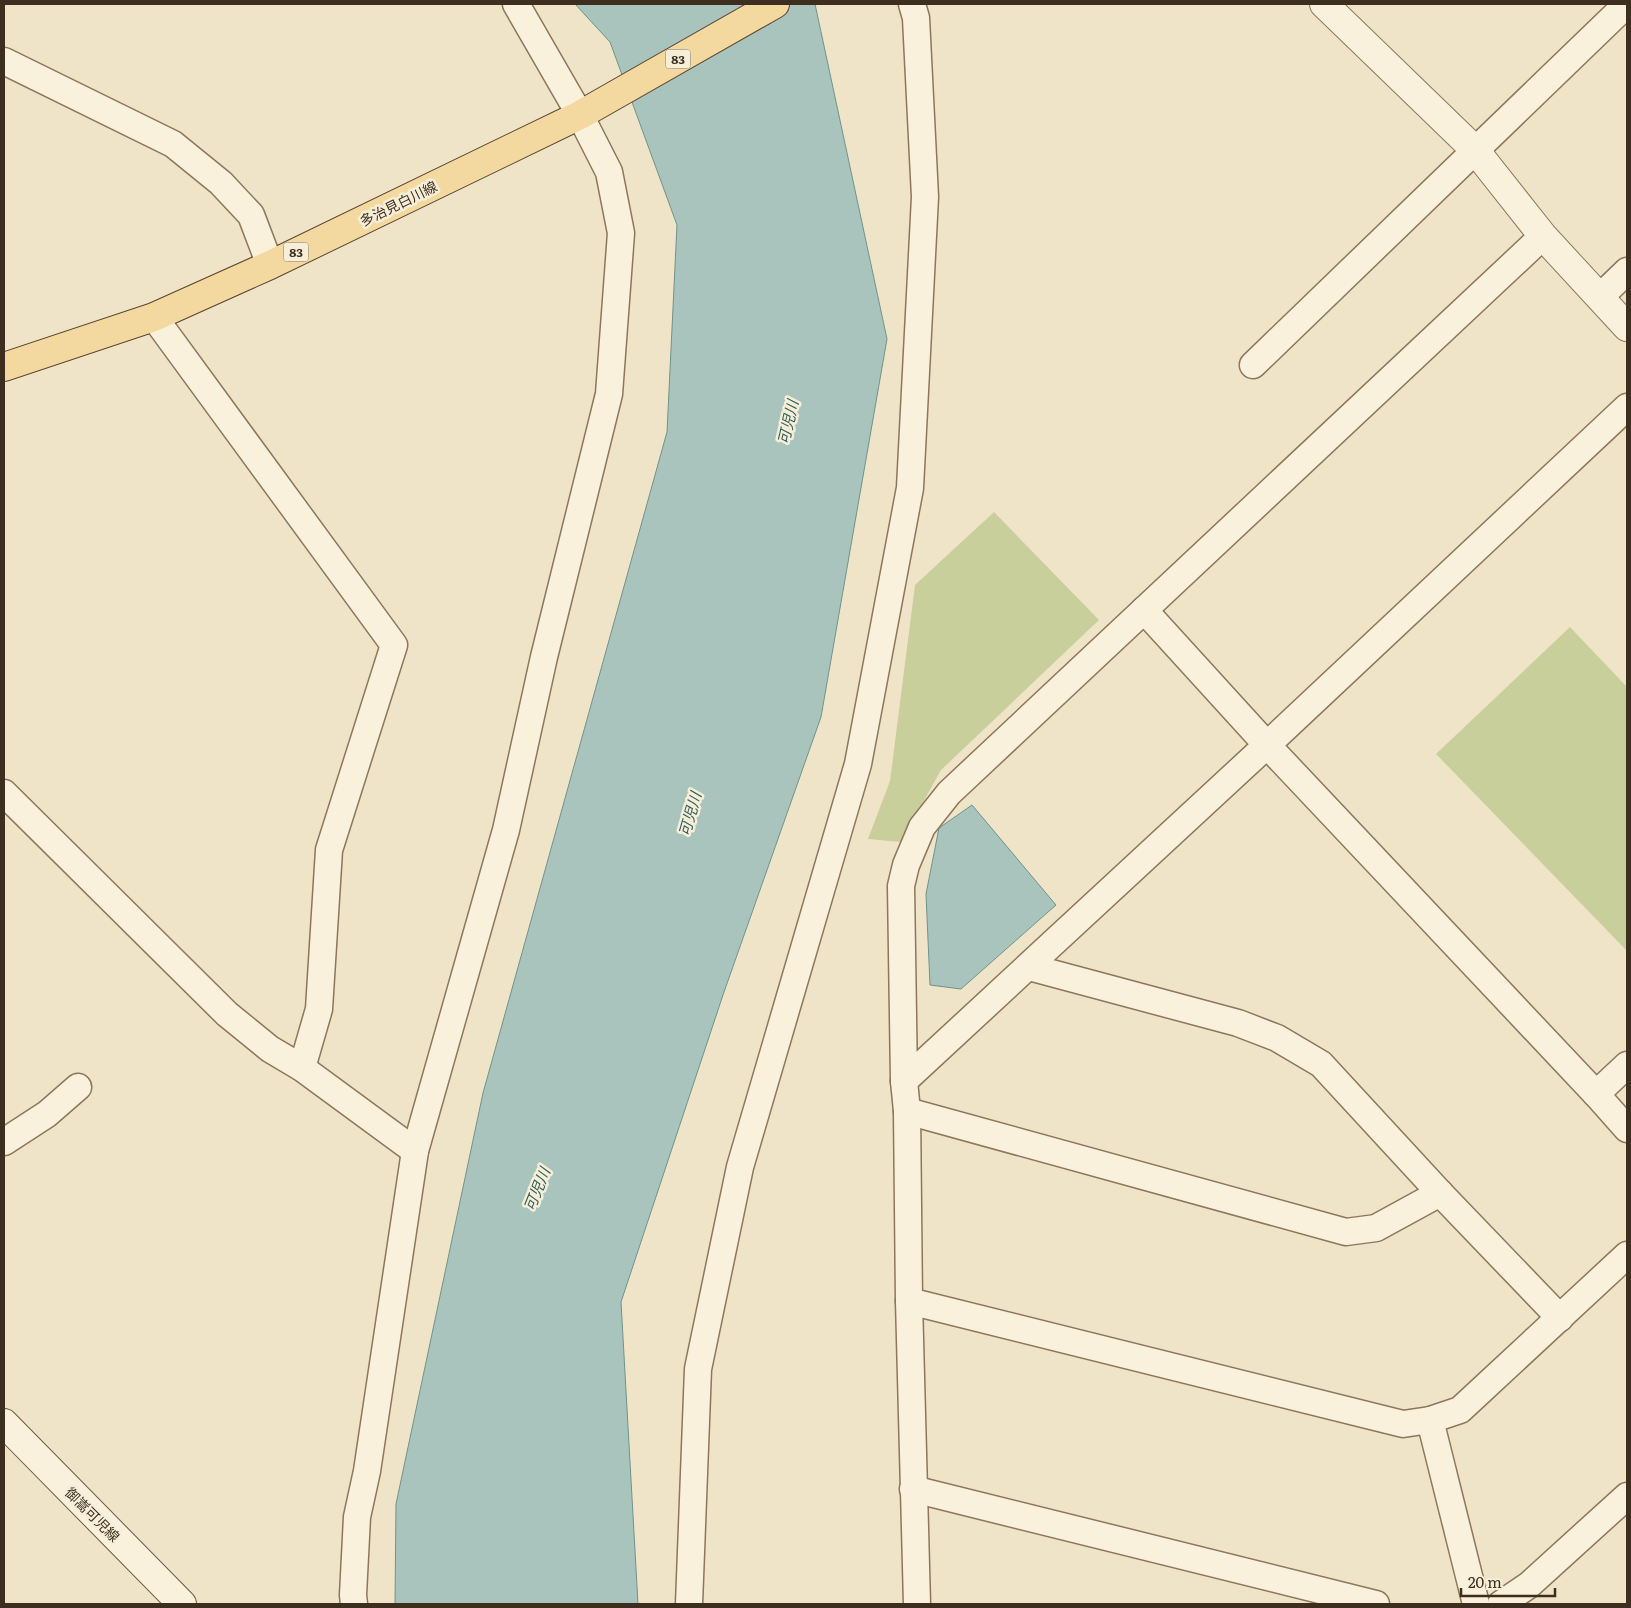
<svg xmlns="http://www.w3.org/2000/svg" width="1631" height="1608" viewBox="0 0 1631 1608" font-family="Literata,'Noto Sans JP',serif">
	<rect width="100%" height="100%" fill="#f0e4c8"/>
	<g fill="#c9cf9b">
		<path d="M994 512 1099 620 941 770 901 842 868 839 890 781 915 585Z"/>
		<path d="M1570 627 1627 687V951L1436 754Z"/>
	</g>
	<g fill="#a9c4bc" stroke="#6f938a">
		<path d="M575 4H815L887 339 821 717 724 992 621 1302 638 1604H395L396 1504 483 1093 667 432 677 225 610 42Z"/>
		<path d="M972 805 1056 905 961 989 930 985 926 894 939 828Z"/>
	</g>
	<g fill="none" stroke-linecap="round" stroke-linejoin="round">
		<defs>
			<g id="minor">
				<path d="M4 61 173 144 221 183 251 215 270 265"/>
				<path d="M1600 297 1627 271"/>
				<path d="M154 317 394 645 329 850 319 1009 302 1068"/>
				<path d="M1253 365 1627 4"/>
				<path d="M1144 610 1267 745 1596 1094 1627 1129"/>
				<path d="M4 793 227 1014 270 1049 302 1068 415 1151"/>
				<path d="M1029 967 1238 1023 1277 1038 1321 1064 1440 1193 1560 1318"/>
				<path d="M904 1081 1267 745 1627 407"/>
				<path d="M1596 1094 1627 1065"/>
				<path d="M907 1111 1346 1232 1376 1228 1440 1193"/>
				<path d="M4 1142 47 1114 78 1087"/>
				<path d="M909 1301 1403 1424 1430 1420 1460 1410 1627 1255"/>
				<path d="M1430 1420 1476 1604"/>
				<path d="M913 1489 1376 1604"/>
				<path d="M354 1604 353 1595 357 1517 367 1471 415 1151 506 830 544 657 609 394 621 233 609 172 580 115 516 4"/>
				<path d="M689 1604 698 1369 740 1167 858 764 910 488 925 197 916 18 912 4"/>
				<path d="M917 1604 909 1301 907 1111 904 1081 901 886 906 865 922 827 949 793 1543 236"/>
				<path d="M1501 1604 1529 1585 1627 1496"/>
			</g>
			<path id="tertiary" d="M1324 4 1475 150 1543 236 1627 327"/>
			<path id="secondary" d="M4 1423 182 1604"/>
			<path id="primary" d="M4 367 154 317 270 265 580 115 775 4"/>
		</defs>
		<use href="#minor" stroke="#8d765c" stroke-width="29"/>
		<use href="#tertiary" stroke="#8d765c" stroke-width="30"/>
		<use href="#secondary" stroke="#6f573f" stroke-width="30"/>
		<use href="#primary" stroke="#5b4430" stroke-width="30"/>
		<use href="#minor" stroke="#faf1dc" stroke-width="26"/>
		<use href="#tertiary" stroke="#faf1dc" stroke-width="28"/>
		<use href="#secondary" stroke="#faf1dc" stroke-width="28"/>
		<use href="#primary" stroke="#f3d9a0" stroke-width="28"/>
	</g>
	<g text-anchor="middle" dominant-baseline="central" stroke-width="5" stroke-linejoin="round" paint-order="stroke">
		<g fill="#f7eed8" stroke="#756857" stroke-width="1">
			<rect x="665.5" y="49.5" width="25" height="19" rx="4"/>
			<rect x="283.5" y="242.5" width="25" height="19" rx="4"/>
		</g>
		<g font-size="12" font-weight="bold" fill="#3d2e20">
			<text x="678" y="59">83</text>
			<text x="296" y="252">83</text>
		</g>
		<g font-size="14" fill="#3d2e20" stroke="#f7eed8">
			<text transform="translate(398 203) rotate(-26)">多治見白川線</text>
			<text transform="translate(93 1514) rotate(45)">御嵩可児線</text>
		</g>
		<g font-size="15" font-style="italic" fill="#2f5d5a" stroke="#f7eed8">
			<text transform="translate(787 422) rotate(-77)">可児川</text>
			<text transform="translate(689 814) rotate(-74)">可児川</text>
			<text transform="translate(536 1189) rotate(-68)">可児川</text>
		</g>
	</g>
	<rect width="1631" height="1608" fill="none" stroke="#3d2e20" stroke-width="10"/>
	<path d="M1461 1588v8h94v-8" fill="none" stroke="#3d2e20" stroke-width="2.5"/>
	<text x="1468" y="1588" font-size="15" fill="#3d2e20" stroke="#f7eed8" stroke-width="4" paint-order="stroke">20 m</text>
</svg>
